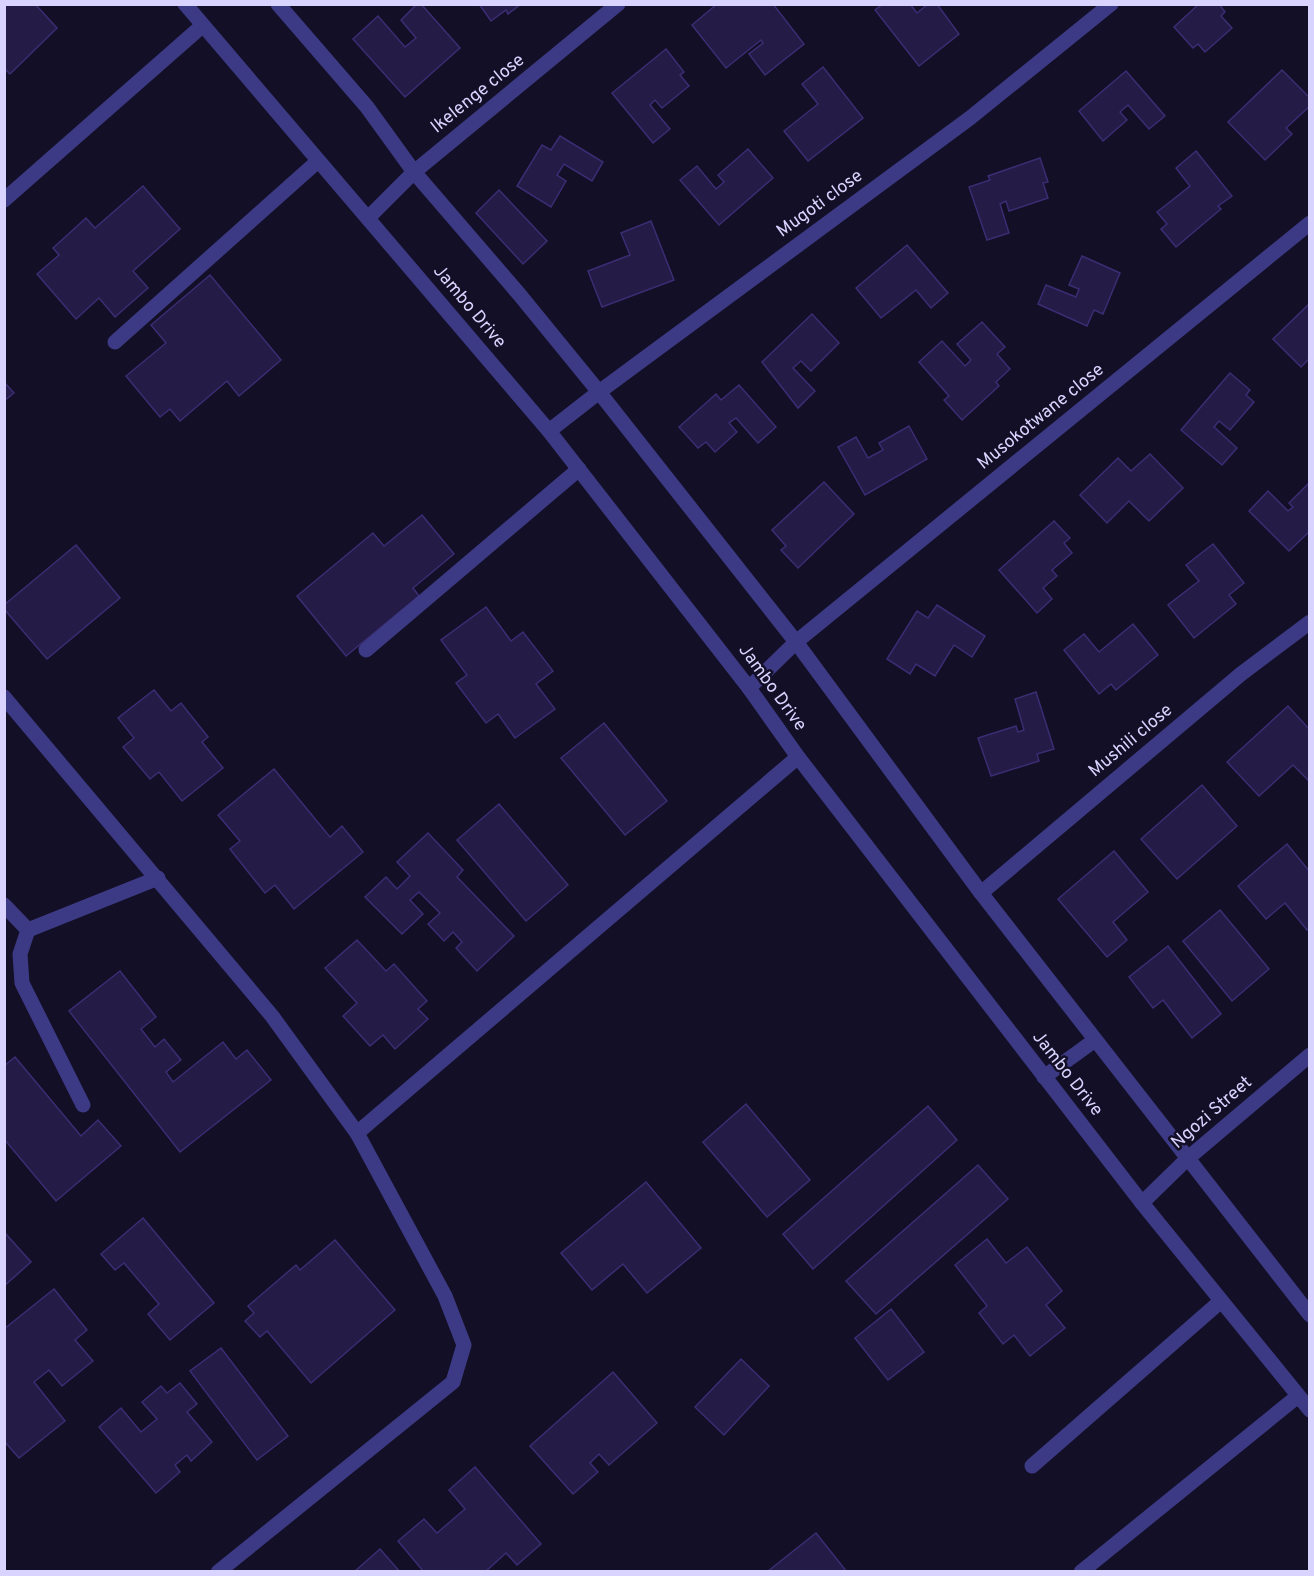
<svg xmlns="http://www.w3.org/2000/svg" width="1314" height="1576" viewBox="0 0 1314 1576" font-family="Overpass,sans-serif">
	<rect width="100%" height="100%" fill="#130f26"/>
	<g fill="#241b47" stroke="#3b2d73" stroke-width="1.5">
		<path d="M4 4H35L57 28 10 74 4 68Z"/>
		<path d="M417 4H421L460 48 405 97 353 39 378 16 405 47 416 38 401 20Z"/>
		<path d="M479 4H521L508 14 506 10 491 21Z"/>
		<path d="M717 4H773L804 44 765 75 749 54 763 43 761 40 726 68 692 25Z"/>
		<path d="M883 4H910L917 13 928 4H937L959 34 919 66 875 10Z"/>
		<path d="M1199 4H1219L1225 12 1221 16 1232 28 1205 52 1198 44 1193 48 1174 27Z"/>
		<path d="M666 49 684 72 680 75 689 86 662 108 655 100 650 105 670 129 653 143 612 93Z"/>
		<path d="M823 67 863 118 808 161 784 131 818 104 802 84Z"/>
		<path d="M1282 70 1310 98V106L1286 128 1292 134 1265 160 1228 122Z"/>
		<path d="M1126 71 1165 116 1149 129 1128 105 1120 112 1127 120 1103 141 1079 111Z"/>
		<path d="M560 136 603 162 592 181 564 164 557 175 566 181 551 207 517 186 542 145 551 150Z"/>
		<path d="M748 149 773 178 719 225 680 180 697 166 716 189 724 182 718 175Z"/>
		<path d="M1196 151 1232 196 1218 206 1221 209 1176 247 1161 229 1167 224 1157 212 1190 186 1176 168Z"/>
		<path d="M1040 158 1048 182 1043 183 1048 198 1009 211 1006 201 1000 204 1009 233 987 240 969 187 990 180 988 176Z"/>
		<path d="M143 186 180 229 133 271 148 288 115 317 99 298 76 319 37 274 59 255 53 248 86 218 95 228Z"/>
		<path d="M499 190 547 241 523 264 476 213Z"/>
		<path d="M651 221 674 280 602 307 588 271 630 255 621 233Z"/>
		<path d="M907 245 948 293 931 308 916 290 881 318 856 288Z"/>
		<path d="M1082 256 1120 273 1103 314 1094 310 1087 326 1038 304 1046 285 1076 297 1079 289 1069 285Z"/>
		<path d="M210 275 281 360 239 396 227 381 180 421 170 409 160 417 126 376 166 343 151 325Z"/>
		<path d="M1310 303V358L1301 367 1273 339Z"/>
		<path d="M812 314 839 343 811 371 801 361 793 368 815 391 798 408 762 362Z"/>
		<path d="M982 322 1005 347 997 354 1010 369 996 382 999 386 962 420 944 400 949 396 919 362 942 341 965 366 971 360 957 344Z"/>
		<path d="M1230 373 1250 390 1246 395 1254 402 1230 430 1219 421 1214 427 1237 448 1222 465 1181 430Z"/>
		<path d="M4 382 14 393 4 401Z"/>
		<path d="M739 385 776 427 758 443 736 418 729 423 737 432 715 452 706 442 698 448 679 427 716 394 721 400Z"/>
		<path d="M909 426 927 459 865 495 838 447 856 437 868 458 883 450 879 443Z"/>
		<path d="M1150 454 1183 488 1149 521 1129 501 1107 523 1080 495 1118 458 1131 471Z"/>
		<path d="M824 482 854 514 798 568 781 550 786 546 772 530Z"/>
		<path d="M1310 482V531L1289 551 1249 511 1268 491 1288 511 1293 507 1289 503Z"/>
		<path d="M422 515 454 554 413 588 419 596 346 656 297 596 373 533 384 546Z"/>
		<path d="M1054 521 1070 538 1064 543 1072 553 1052 570 1057 576 1043 588 1052 599 1037 613 999 570Z"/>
		<path d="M1213 544 1244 583 1229 595 1236 604 1194 638 1168 605 1199 581 1186 565Z"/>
		<path d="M76 545 120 598 47 659 4 609V605Z"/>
		<path d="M937 605 985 636 972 657 954 645 935 676 916 664 910 674 887 659 917 611 928 618Z"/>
		<path d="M486 607 511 641 523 632 553 671 536 684 555 709 515 738 498 714 486 723 456 683 467 675 441 640Z"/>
		<path d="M1133 624 1158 655 1116 690 1111 684 1099 694 1064 650 1084 634 1099 652Z"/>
		<path d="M154 690 171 711 181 703 208 737 202 742 223 768 182 801 159 772 150 779 123 747 134 738 118 718Z"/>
		<path d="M1036 692 1054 749 1037 754 1039 761 991 776 978 738 1016 726 1018 732 1024 730 1015 699Z"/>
		<path d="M1288 706 1310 730V782L1293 765 1259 796 1227 762Z"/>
		<path d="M604 723 667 801 625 835 561 758Z"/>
		<path d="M274 769 330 837 342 826 363 852 294 909 275 885 265 893 230 849 240 841 218 815Z"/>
		<path d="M1202 785 1237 826 1177 879 1141 839Z"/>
		<path d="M499 804 568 885 526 921 457 840Z"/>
		<path d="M428 833 463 870 457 877 514 936 477 971 456 948 462 942 453 932 444 941 428 924 440 913 419 892 410 900 423 914 402 934 365 897 386 877 397 889 410 876 397 862Z"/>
		<path d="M1287 844 1310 872V928L1307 930 1285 903 1266 919 1238 886Z"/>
		<path d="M1114 851 1148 892 1113 922 1127 940 1107 957 1058 899Z"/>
		<path d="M1220 910 1269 969 1232 1001 1183 941Z"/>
		<path d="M357 940 386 971 394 964 427 1001 418 1009 428 1019 395 1049 383 1035 370 1046 343 1016 357 1003 325 968Z"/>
		<path d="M1168 946 1221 1014 1192 1038 1163 1000 1153 1008 1129 977Z"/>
		<path d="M120 971 156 1017 141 1029 155 1047 164 1039 181 1060 166 1072 173 1082 223 1042 236 1059 247 1050 271 1080 180 1152 69 1011Z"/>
		<path d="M15 1057 81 1136 98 1120 121 1146 56 1201 4 1139V1066Z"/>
		<path d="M746 1104 810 1180 767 1217 703 1142Z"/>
		<path d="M928 1106 957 1140 813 1269 783 1234Z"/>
		<path d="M978 1165 1008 1199 876 1314 846 1281Z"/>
		<path d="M646 1182 701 1248 647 1293 623 1264 592 1290 561 1253Z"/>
		<path d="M143 1218 214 1303 170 1340 148 1314 159 1304 124 1263 115 1270 101 1254Z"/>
		<path d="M5 1233 31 1262 4 1286V1234Z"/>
		<path d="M987 1239 1006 1263 1027 1247 1062 1291 1046 1305 1065 1328 1030 1356 1014 1335 1003 1344 979 1313 987 1306 955 1265Z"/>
		<path d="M335 1240 395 1310 311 1383 267 1331 260 1337 245 1321 254 1313 248 1306 296 1265 300 1270Z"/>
		<path d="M54 1289 87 1330 75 1340 93 1361 62 1386 49 1370 34 1382 65 1421 19 1458 4 1441V1329Z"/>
		<path d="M891 1309 924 1352 888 1380 855 1338Z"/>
		<path d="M221 1348 288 1436 257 1460 190 1371Z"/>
		<path d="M741 1359 769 1386 724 1435 695 1407Z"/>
		<path d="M613 1372 657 1423 609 1465 599 1454 590 1463 598 1472 573 1494 530 1446Z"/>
		<path d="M180 1383 197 1404 187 1412 212 1442 191 1461 187 1455 175 1465 180 1472 156 1493 99 1427 121 1408 141 1432 157 1419 142 1402 161 1386 167 1393Z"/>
		<path d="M475 1467 541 1544 517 1565 506 1553 485 1572H424L398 1541 424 1519 437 1533 465 1509 449 1490Z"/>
		<path d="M816 1533 847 1572H767Z"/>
		<path d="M380 1549 400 1572H354Z"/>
	</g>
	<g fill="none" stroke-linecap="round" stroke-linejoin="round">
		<g stroke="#3d3a85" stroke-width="15">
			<path d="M185 4 549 431 749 688 798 757 1142 1203 1310 1410"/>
			<path d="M278 4 367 107 414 172 519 294 599 392 796 642 981 893 1310 1315"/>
			<path d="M4 200 202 26"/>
			<path d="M368 218 414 172 618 4"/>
			<path d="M115 342 318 161"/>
			<path d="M549 431 599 392 970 118 1111 4"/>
			<path d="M366 650 579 469"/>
			<path d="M749 688 796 642 1310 223"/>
			<path d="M4 697 272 1016 357 1133 445 1296 464 1345 453 1382 218 1572"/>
			<path d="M981 893 1241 674 1310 622"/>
			<path d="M4 905 28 930 20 954 22 983 83 1105"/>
			<path d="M28 930 158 878"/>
			<path d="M1044 1077 1095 1040"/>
			<path d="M357 1133 798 757"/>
			<path d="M1142 1203 1187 1159 1310 1055"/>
			<path d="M1032 1466 1221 1301"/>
			<path d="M1081 1572 1298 1396"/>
		</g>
	</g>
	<g text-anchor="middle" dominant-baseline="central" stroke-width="5" stroke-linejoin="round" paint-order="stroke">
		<g font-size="18" fill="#d9d4ff" stroke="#130f26">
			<text transform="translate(478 94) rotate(-39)">Ikelenge close</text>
			<text transform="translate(820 204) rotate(-36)">Mugoti close</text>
			<text transform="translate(469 307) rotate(50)">Jambo Drive</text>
			<text transform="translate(1041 417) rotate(-39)">Musokotwane close</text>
			<text transform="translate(772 688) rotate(54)">Jambo Drive</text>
			<text transform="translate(1131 741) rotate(-40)">Mushili close</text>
			<text transform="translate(1067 1074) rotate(52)">Jambo Drive</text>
			<text transform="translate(1212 1113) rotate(-41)">Ngozi Street</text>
		</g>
	</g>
	<rect width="1314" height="1576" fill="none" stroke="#d9d4ff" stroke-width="12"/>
</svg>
